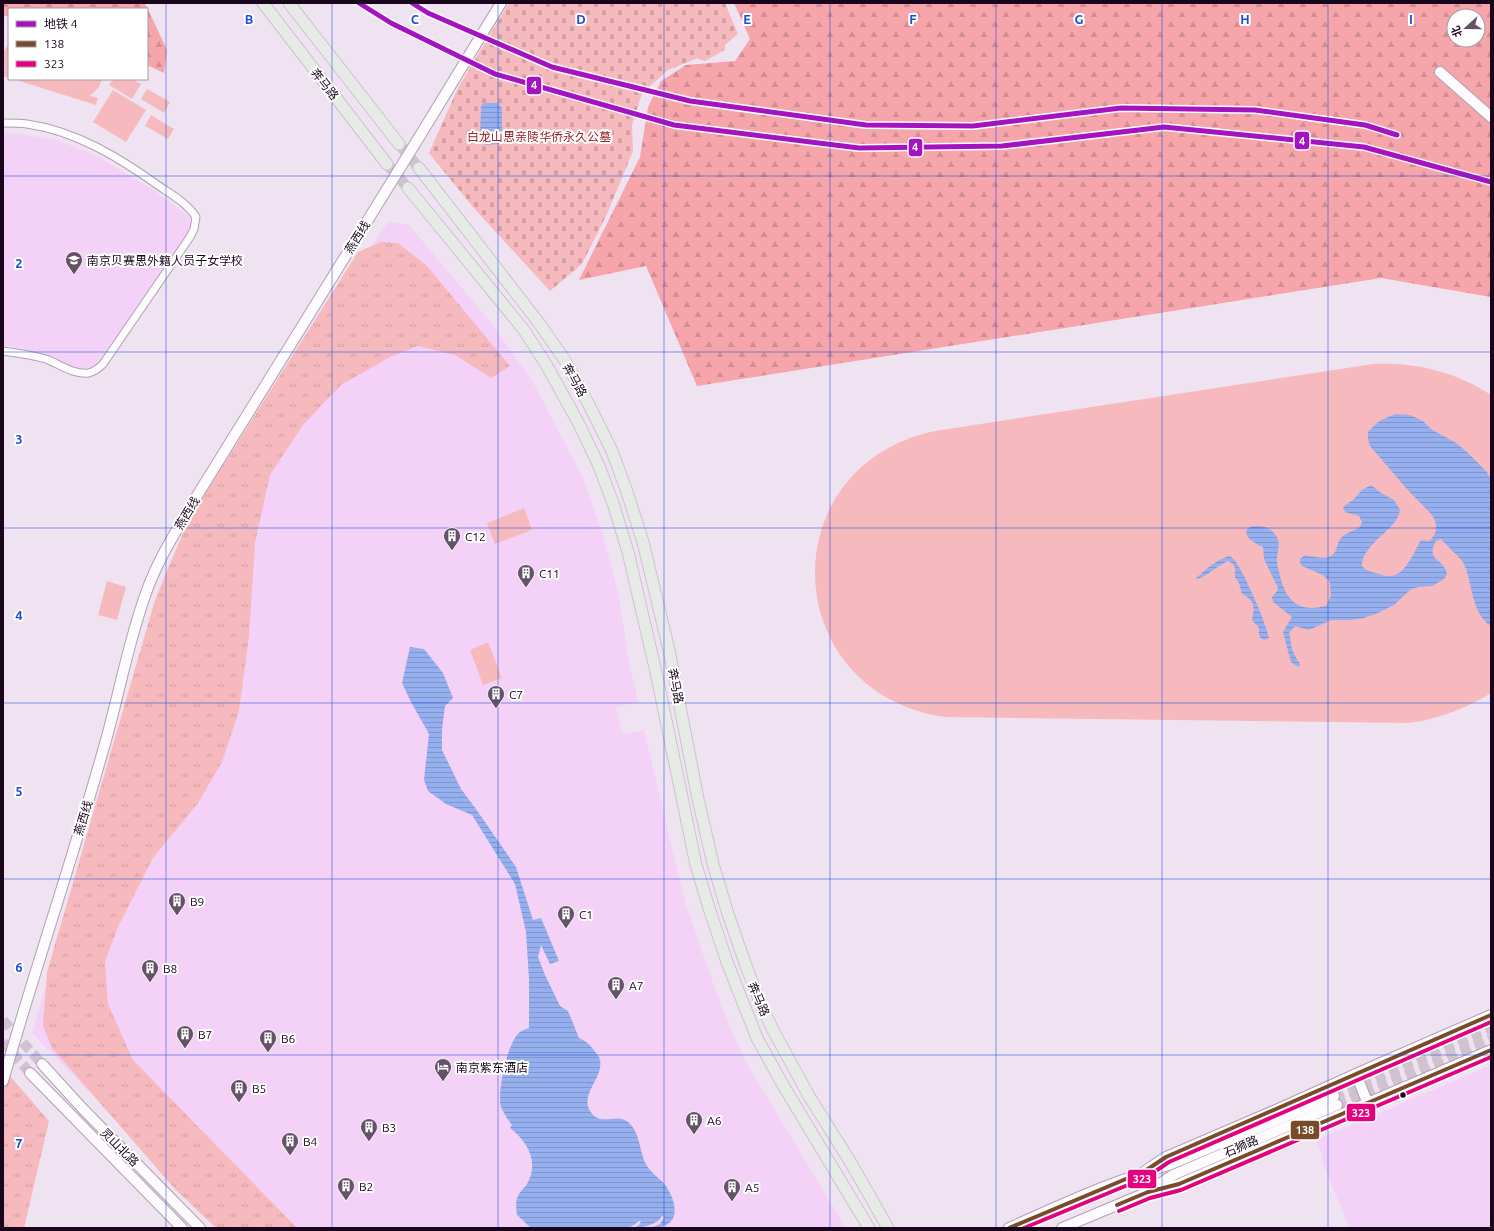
<svg xmlns="http://www.w3.org/2000/svg" width="1494" height="1231" viewBox="0 0 1494 1231" font-family="Ubuntu,'Noto Sans SC',sans-serif">
	<defs>
		<pattern id="forest-firs" width="22" height="20" patternUnits="userSpaceOnUse"><rect width="22" height="20" fill="#f6a5ab"/><path d="M5 1l3.5 6h-7zM16 11l3.5 6h-7z" fill="#d28d93"/></pattern>
		<pattern id="cemetery-stones" width="16" height="16" patternUnits="userSpaceOnUse"><rect width="16" height="16" fill="#f6b9bd"/><path d="M2 7V4a2 2 0 0 1 4 0v3zM10 15v-3a2 2 0 0 1 4 0v3z" fill="#d29ea2"/></pattern>
		<pattern id="park-tufts" width="24" height="20" patternUnits="userSpaceOnUse"><rect width="24" height="20" fill="#f6b9bd"/><path d="M3 7l-1-3M5 7V3M7 7l1-3M15 17l-1-3M17 17v-4M19 17l1-3" fill="none" stroke="#d29ea2"/></pattern>
		<pattern id="water-rules" width="6" height="5" patternUnits="userSpaceOnUse"><rect width="6" height="5" fill="#95afef"/><path d="M0 2.5h6" fill="none" stroke="#8095cc"/></pattern>
	</defs>
	<rect width="100%" height="100%" fill="#f0e3f1"/>
	<g fill="#f4d2f8">
		<path d="M3 133 20 134 57 140 93 154 152 189 189 217 191 222 190 230 97 365 91 370 79 371 23 349 3 345Z"/>
		<path d="M388 222 409 225 492 324 533 382 583 478 603 535 618 592 629 662 638 702 616 707 623 734 644 730 685 902 722 1008 745 1061 845 1226 844 1228H221L32 1033 169 563 296 354Z"/>
		<path d="M1491 1065V1228H1350L1321 1160 1323 1157 1316 1140Z"/>
	</g>
	<g fill="url(#forest-firs)" fill-rule="evenodd">
		<path d="M3 3H145L167 50 164 73 147 65V9H9V17L3 15Z"/>
		<path d="M734 3H1491V297L1381 278 697 386 646 266 579 280 640 157 648 107 661 81 686 65 735 61 750 39ZM1454 16H1478V40H1454Z"/>
	</g>
	<path fill="url(#cemetery-stones)" d="M509 3H725L738 34 725 45V50L705 61 698 58 668 70 642 93 632 125 633 151 607 214 582 264 550 291 472 206 429 153 458 88Z"/>
	<g fill="url(#park-tufts)">
		<path d="M381 242 398 243 427 266 510 366 491 378 455 355 418 346 390 357 341 385 303 425 270 475 255 543 249 636 239 711 222 762 198 803 153 858 118 927 105 962 108 1004 133 1060 297 1228H216L175 1189 52 1048 43 1026 47 972 155 600 188 521 358 252Z"/>
		<path d="M3 1068 49 1121 24 1228H3Z"/>
	</g>
	<g fill="#f6b9bd">
		<path d="M9 44V78L3 76V70H5C1 61 2 51 9 44Z"/>
		<path d="M13 79H102L99 87 90 96 98 98 96 105Z"/>
		<path d="M113 79H132L141 84 132 99 109 85Z"/>
		<path d="M147 89 170 102 164 113 141 99Z"/>
		<path d="M113 90 146 110 126 142 93 122Z"/>
		<path d="M151 115 174 129 168 139 145 126Z"/>
		<path d="M1373 364C1416 362 1456 372 1491 395V693C1465 709 1438 719 1408 723L945 717C778 693 769 466 935 431Z"/>
		<path d="M524 508 532 530 495 544 487 523Z"/>
		<path d="M107 581 126 587 117 620 98 615Z"/>
		<path d="M488 642 502 678 483 685 470 650Z"/>
	</g>
	<g fill="url(#water-rules)">
		<path d="M484 103H498L502 108V140L498 144 486 145 481 143 480 140 481 106Z"/>
		<path d="M1396 414 1410 415 1423 421 1431 429 1456 443 1467 452 1487 472 1491 480V626C1471 613 1473 584 1464 564 1460 557 1447 546 1441 539L1436 541C1425 561 1444 558 1447 574L1444 579 1432 586 1419 587 1411 589 1394 605 1378 613 1364 618 1350 620H1331L1309 630 1295 626 1289 633C1291 641 1291 649 1295 656 1297 660 1299 661 1300 665L1298 667 1291 662 1283 632 1292 617 1273 602 1272 597 1277 591 1278 588 1264 559 1263 547C1258 545 1251 541 1248 537 1240 524 1264 523 1273 532 1284 544 1276 549 1277 561 1277 566 1279 571 1280 576 1286 601 1299 613 1326 606L1331 596 1330 582 1323 575 1302 566 1300 563V559L1305 555C1315 557 1331 562 1336 550 1338 545 1338 542 1341 538 1347 532 1354 531 1360 527L1362 522 1359 516 1345 512 1343 507 1354 499 1362 490 1371 485 1381 493 1394 500 1400 510C1399 515 1397 520 1393 524 1384 535 1361 550 1362 566 1367 572 1373 572 1379 574 1403 584 1411 557 1421 540L1429 541C1438 534 1438 524 1432 515L1406 488 1370 446 1368 439V432C1378 421 1382 419 1396 414Z"/>
		<path d="M1230 556C1237 561 1239 568 1244 576 1254 597 1263 616 1269 638 1260 643 1258 635 1259 628L1252 620C1255 607 1255 601 1242 594L1239 583 1235 577V568L1233 564 1228 561C1217 566 1210 574 1198 579L1196 578C1206 570 1216 559 1230 556Z"/>
		<path d="M410 647 424 649 443 673 453 698 445 706 442 729V750L461 789 476 809 516 867 533 920 541 918 559 961 550 964 541 945 538 957 545 975 560 1006 568 1011 579 1038C586 1041 589 1044 593 1049 595 1052 597 1054 599 1057 607 1075 579 1093 590 1111 601 1128 616 1112 628 1122 641 1133 639 1153 647 1166 652 1174 661 1179 666 1186 679 1206 680 1228 651 1228L660 1224 664 1217 662 1216C658 1224 643 1228 634 1228L639 1225 641 1221H639L634 1225 628 1228H531L517 1215C516 1208 515 1200 519 1194 522 1189 526 1187 528 1182 539 1161 527 1141 510 1128L512 1125C508 1120 504 1114 501 1107 497 1092 507 1042 520 1032 522 1030 526 1029 529 1028V979L526 932 515 884 472 815 446 804 428 791 424 780 429 734 411 702 402 683Z"/>
	</g>
	<g fill="none" stroke-linecap="round" stroke-linejoin="round">
		<g stroke="#d0c2d1" stroke-width="10" stroke-dasharray="10 5" stroke-linecap="butt">
			<path d="M3 1020 42 1064"/>
			<path d="M3 1042 30 1073"/>
			<path d="M1334 1096 1491 1028"/>
			<path d="M1337 1105 1491 1039"/>
		</g>
		<g stroke="#d0c2d1" stroke-width="11" stroke-dasharray="11 5.5" stroke-linecap="butt">
			<path d="M399 144 419 168"/>
			<path d="M387 164 408 188"/>
		</g>
		<defs>
			<path id="street" d="M3 123C11 123 19 123 27 124 76 131 120 158 159 186 172 195 187 203 196 217L194 229 190 237 103 364C99 368 94 372 88 373 74 375 59 364 46 359 32 355 18 353 3 351"/>
			<g id="secondary">
				<path d="M1440 72 1491 117"/>
				<path d="M42 1064 83 1109 200 1228"/>
				<path d="M30 1073 182 1228"/>
				<path d="M1356 1074 1368 1104"/>
				<path d="M3 1081C34 972 71 864 102 754 118 701 127 645 146 593 156 564 172 538 187 512L418 139 501 3"/>
				<path d="M1145 1171 1166 1157 1278 1109 1376 1065 1491 1015"/>
				<path d="M1155 1187 1173 1175 1337 1105"/>
				<path d="M1009 1228C1061 1205 1114 1180 1169 1165L1334 1096"/>
				<path d="M1062 1228 1148 1192 1179 1184 1491 1050"/>
			</g>
			<g id="primary">
				<path d="M263 3 387 164"/>
				<path d="M289 3 399 144"/>
				<path d="M419 168 539 323 564 359 587 401 612 451 627 492 643 542 669 650 698 799 713 864 728 914 745 963 761 1005 773 1030 809 1096 851 1163 888 1228"/>
				<path d="M408 188 524 330 547 366 579 424 599 466 613 503 628 552 656 672 696 865 709 908 727 962 757 1038 783 1085 869 1228"/>
			</g>
		</defs>
		<use href="#street" stroke="#b0a0b2" stroke-width="9"/>
		<use href="#secondary" stroke="#b0a0b2" stroke-width="12"/>
		<use href="#primary" stroke="#cbc3cd" stroke-width="13"/>
		<use href="#street" stroke="#fdfbfd" stroke-width="7"/>
		<use href="#secondary" stroke="#fdfbfd" stroke-width="10"/>
		<use href="#primary" stroke="#e8eae8" stroke-width="11"/>
		<defs>
			<g id="bus-1">
				<path d="M1117 1205 1148 1192 1179 1184 1491 1050"/>
				<path d="M1009 1228 1145 1171 1166 1157 1491 1015"/>
			</g>
			<g id="bus-2">
				<path d="M1119 1211 1150 1198 1181 1190 1491 1057"/>
				<path d="M1024 1228 1147 1177 1169 1162 1491 1022"/>
			</g>
		</defs>
		<use href="#bus-1" stroke="#fff" stroke-width="7"/>
		<use href="#bus-2" stroke="#fff" stroke-width="7"/>
		<use href="#bus-1" stroke="#7a4b2a" stroke-width="4"/>
		<use href="#bus-2" stroke="#e5007d" stroke-width="4"/>
		<defs>
			<g id="metro-1">
				<path d="M359 3 391 23 495 74 674 125 859 148 1002 146 1164 127 1364 147 1491 182"/>
				<path d="M412 3 428 13 552 67 690 101 866 125 973 126 1121 108 1255 110 1365 125 1397 135"/>
			</g>
		</defs>
		<use href="#metro-1" stroke="#fff" stroke-width="8"/>
		<use href="#metro-1" stroke="#a513c0" stroke-width="5"/>
	</g>
	<path fill="none" stroke="#1d4ed8" stroke-width="1" stroke-opacity="0.55" d="M166 3V1228M332 3V1228M498 3V1228M664 3V1228M830 3V1228M996 3V1228M1162 3V1228M1328 3V1228M3 176H1491M3 352H1491M3 528H1491M3 703H1491M3 879H1491M3 1055H1491"/>
	<defs>
		<symbol id="school-pin" viewBox="-11 -11 22 30"><path d="M0 17L-7.5 6A9.5 9.5 0 1 1 7.5 6Z" fill="#645367" stroke="#fff"/><path d="M0-5L7-2L0 1L-7-2ZM-4 1L0 2.5L4 1V4Q0 6-4 4Z" fill="#fff"/></symbol>
		<symbol id="building-pin" viewBox="-11 -11 22 30"><path d="M0 17L-7.5 6A9.5 9.5 0 1 1 7.5 6Z" fill="#645367" stroke="#fff"/><path d="M-4-6H4V6H1V3H-1V6H-4ZM-2.5-4.3h1.7v1.8h-1.7ZM.8-4.3h1.7v1.8H.8ZM-2.5-1h1.7V.8h-1.7ZM.8-1h1.7V.8H.8Z" fill="#fff"/></symbol>
		<symbol id="hotel-pin" viewBox="-11 -11 22 30"><path d="M0 17L-7.5 6A9.5 9.5 0 1 1 7.5 6Z" fill="#645367" stroke="#fff"/><path d="M-6-4.5h1.5V1H6V5H4.5V3h-9V5H-6ZM-4 0a1.8 1.8 0 1 1 3.6 0ZM.5 0V-2.5h3Q6-2.5 6 0Z" fill="#fff"/></symbol>
	</defs>
	<g fill-rule="evenodd">
		<use href="#school-pin" x="64" y="250" width="20" height="27"/>
		<use href="#building-pin" x="442" y="526" width="20" height="27"/>
		<use href="#building-pin" x="516" y="563" width="20" height="27"/>
		<use href="#building-pin" x="486" y="684" width="20" height="27"/>
		<use href="#building-pin" x="167" y="891" width="20" height="27"/>
		<use href="#building-pin" x="556" y="904" width="20" height="27"/>
		<use href="#building-pin" x="140" y="958" width="20" height="27"/>
		<use href="#building-pin" x="606" y="975" width="20" height="27"/>
		<use href="#building-pin" x="175" y="1024" width="20" height="27"/>
		<use href="#building-pin" x="258" y="1028" width="20" height="27"/>
		<use href="#hotel-pin" x="433" y="1057" width="20" height="27"/>
		<use href="#building-pin" x="229" y="1078" width="20" height="27"/>
		<use href="#building-pin" x="684" y="1110" width="20" height="27"/>
		<use href="#building-pin" x="359" y="1117" width="20" height="27"/>
		<use href="#building-pin" x="280" y="1131" width="20" height="27"/>
		<use href="#building-pin" x="336" y="1176" width="20" height="27"/>
		<use href="#building-pin" x="722" y="1177" width="20" height="27"/>
	</g>
	<circle fill="#19051c" stroke="#fff" stroke-width="1.5" cx="1403" cy="1095" r="3.5"/>
	<g text-anchor="middle" dominant-baseline="central" stroke-width="4" stroke-linejoin="round" paint-order="stroke">
		<g font-size="12" fill="#19051c" stroke="#fff">
			<text transform="translate(325 84) rotate(52)">奔马路</text>
			<text transform="translate(357 237) rotate(-58)">燕西线</text>
			<text transform="translate(575 380) rotate(61)">奔马路</text>
			<text transform="translate(187 513) rotate(-59)">燕西线</text>
			<text transform="translate(676 686) rotate(79)">奔马路</text>
			<text transform="translate(83 818) rotate(-73)">燕西线</text>
			<text transform="translate(759 999) rotate(67)">奔马路</text>
			<text transform="translate(1241 1146) rotate(-23)">石狮路</text>
			<text transform="translate(120 1147) rotate(45)">灵山北路</text>
		</g>
		<g font-size="12" fill="#9b2029" stroke="#fff">
			<text x="539" y="136">白龙山思亲陵华侨永久公墓</text>
		</g>
		<g font-size="12" fill="#19051c" stroke="#fff" text-anchor="start">
			<text x="87" y="260">南京贝赛思外籍人员子女学校</text>
			<text x="465" y="536">C12</text>
			<text x="539" y="573">C11</text>
			<text x="509" y="694">C7</text>
			<text x="190" y="901">B9</text>
			<text x="579" y="914">C1</text>
			<text x="163" y="968">B8</text>
			<text x="629" y="985">A7</text>
			<text x="198" y="1034">B7</text>
			<text x="281" y="1038">B6</text>
			<text x="456" y="1067">南京紫东酒店</text>
			<text x="252" y="1088">B5</text>
			<text x="707" y="1120">A6</text>
			<text x="382" y="1127">B3</text>
			<text x="303" y="1141">B4</text>
			<text x="359" y="1186">B2</text>
			<text x="745" y="1187">A5</text>
		</g>
	</g>
	<g font-size="13" text-anchor="middle" font-weight="bold" fill="#1d4ed8" stroke="#fff" stroke-width="4" stroke-linejoin="round" paint-order="stroke">
		<text x="249" y="24">B</text>
		<text x="415" y="24">C</text>
		<text x="581" y="24">D</text>
		<text x="747" y="24">E</text>
		<text x="913" y="24">F</text>
		<text x="1079" y="24">G</text>
		<text x="1245" y="24">H</text>
		<text x="1411" y="24">I</text>
		<text x="19" y="268">2</text>
		<text x="19" y="444">3</text>
		<text x="19" y="620">4</text>
		<text x="19" y="796">5</text>
		<text x="19" y="972">6</text>
		<text x="19" y="1148">7</text>
	</g>
	<g stroke="#fff" stroke-width="1.5">
		<rect x="526" y="76" width="16" height="19" rx="4" fill="#a513c0"/>
		<rect x="1294" y="131" width="16" height="19" rx="4" fill="#a513c0"/>
		<rect x="908" y="138" width="15" height="19" rx="4" fill="#a513c0"/>
		<rect x="1346" y="1103" width="30" height="19" rx="4" fill="#e5007d"/>
		<rect x="1290" y="1120" width="30" height="20" rx="4" fill="#7a4b2a"/>
		<rect x="1127" y="1169" width="30" height="20" rx="4" fill="#e5007d"/>
	</g>
	<g font-size="11" text-anchor="middle" font-weight="bold" fill="#fff">
		<text x="534" y="89">4</text>
		<text x="1302" y="145">4</text>
		<text x="915" y="151">4</text>
		<text x="1361" y="1117">323</text>
		<text x="1305" y="1134">138</text>
		<text x="1142" y="1183">323</text>
	</g>
	<rect width="1494" height="1231" fill="none" stroke="#19051c" stroke-width="8"/>
	<rect x="8" y="8" width="140" height="72" fill="#ffffff" stroke="#a39ba4"/>
	<rect x="16" y="21" width="20" height="6" fill="#a513c0" stroke="#a39ba4"/>
	<text x="44" y="28" font-size="12" fill="#19051c">地铁 4</text>
	<rect x="16" y="41" width="20" height="6" fill="#7a4b2a" stroke="#a39ba4"/>
	<text x="44" y="48" font-size="12" fill="#19051c">138</text>
	<rect x="16" y="61" width="20" height="6" fill="#e5007d" stroke="#a39ba4"/>
	<text x="44" y="68" font-size="12" fill="#19051c">323</text>
	<g transform="translate(1466 28) rotate(249)"><circle r="19" fill="#ffffff" stroke="#a39ba4"/>
	<path d="M0-3L7 15L0 10L-7 15Z" fill="#645367"/>
	<text y="-6" font-size="11" font-weight="bold" text-anchor="middle" fill="#19051c">北</text>
	</g>
</svg>
